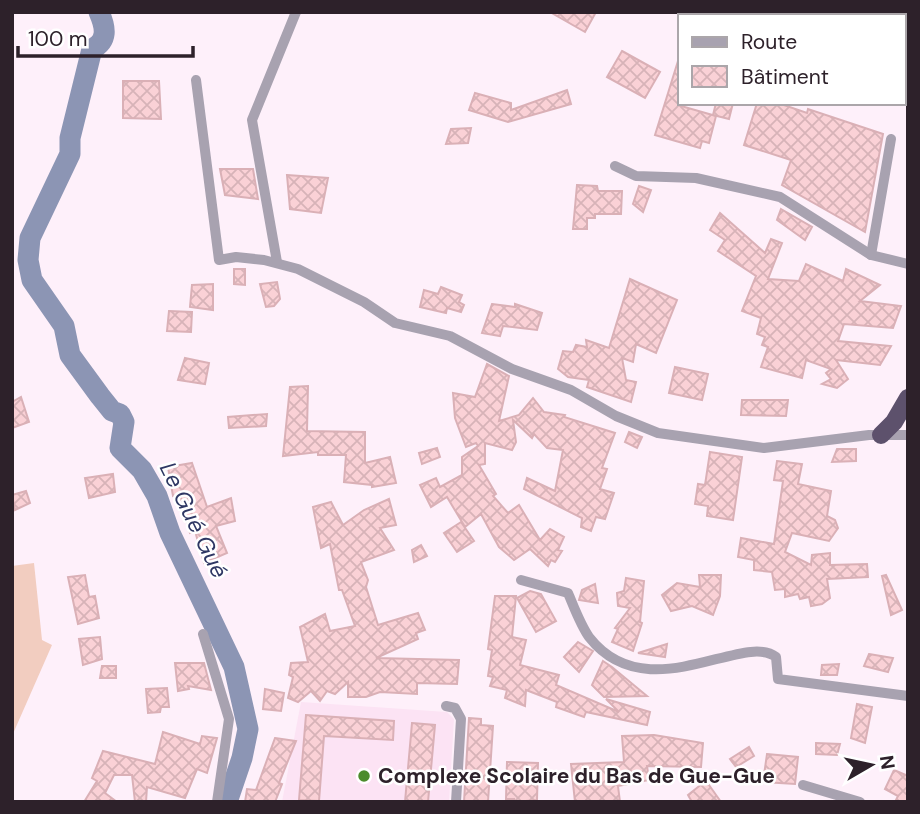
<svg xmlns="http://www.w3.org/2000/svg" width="920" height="814" viewBox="0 0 920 814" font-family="'DM Sans',sans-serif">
	<defs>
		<pattern id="building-cross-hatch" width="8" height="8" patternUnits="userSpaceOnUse" patternTransform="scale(1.75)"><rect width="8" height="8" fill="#fad1d6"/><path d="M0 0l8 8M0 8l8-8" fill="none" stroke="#d7b3b8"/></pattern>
	</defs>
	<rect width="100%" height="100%" fill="#fef0fa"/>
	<path fill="#fce3f4" d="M301 702 447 712 454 719 449 802H282Z"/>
	<path fill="#f2cdc0" d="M34 563 42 640 52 645 12 736V566Z"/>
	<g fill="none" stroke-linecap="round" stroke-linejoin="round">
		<path stroke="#8c95b4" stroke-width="21" d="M99 12C106 28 108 41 92 49L70 138V154L30 238 28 260 32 280 64 326 70 355 100 396 112 411 120 414 124 422 120 448 142 470 157 496 170 533 234 667 248 729 242 758 227 802"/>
	</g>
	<g fill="url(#building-cross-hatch)" stroke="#dab0b6" stroke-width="2">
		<path d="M550 12H596L585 32Z"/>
		<path d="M622 51 660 72 645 98 607 77Z"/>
		<path d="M678 61H680L681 106 716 116 709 143 702 141 700 148 655 135Z"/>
		<path d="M123 81H159L161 119 123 118Z"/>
		<path d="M567 90 571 104 508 122 469 110 475 93 511 103V110Z"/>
		<path d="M716 103H733L729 119 713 115Z"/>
		<path d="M757 103H778L807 113 808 109 883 134 865 232 782 185 791 160 744 145Z"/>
		<path d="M471 128 468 143 446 144 451 129Z"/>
		<path d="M220 169H253L258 199 225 195Z"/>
		<path d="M287 175 328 178 321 213 290 209Z"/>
		<path d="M577 185 597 186 598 191H622L621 214H595V218H587V229H573Z"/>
		<path d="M639 186 651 190 643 212 633 204Z"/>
		<path d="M781 209 812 227 805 240 777 220Z"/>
		<path d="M720 213 765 253 771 239 782 243 768 279 799 281 806 264 843 281 846 269 880 285 860 301 901 306 893 328 844 324 838 341 891 346 880 365 836 360 848 379 837 388 822 384 831 379 826 373 831 369 806 360 802 378 761 367 768 347 762 345 765 337 757 334 761 318 742 311 756 276 718 251 725 240 710 230Z"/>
		<path d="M234 269H245V285L234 284Z"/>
		<path d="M630 279 677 300 656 353 636 344 633 362 622 358 626 380 636 382 631 402 587 387 589 380 568 377 558 369 563 351 573 352 576 345 587 347 586 340 609 348Z"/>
		<path d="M277 282 280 299 274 306 266 307 260 284Z"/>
		<path d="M213 284V310L190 307 192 285Z"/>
		<path d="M441 287 462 295 459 302 464 305 461 312 447 308 446 313 420 307 424 290 438 294Z"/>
		<path d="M492 304 515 307V304L542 313 537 330 503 326 500 336 482 333Z"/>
		<path d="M169 311 192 312 191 332 167 331Z"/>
		<path d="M185 358 209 363 205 384 178 380Z"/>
		<path d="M487 364 509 376 499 421 519 415 533 398 544 412 565 415 564 417 615 433 602 468 607 469 600 489 614 493 605 519 596 517 591 531 581 527 582 518 524 489 527 478 555 491 563 450 547 448 534 434 532 438 513 420 516 442 512 450 485 443V464L479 465 496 494 493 496 508 513 519 505 540 540 550 529 564 537 558 550 562 551 555 562 551 560 548 566 530 549 514 560 499 547 481 514 465 527 447 497 431 507 420 485 436 478 440 487 462 475V457L478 446 476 443 466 447 455 418 453 393 475 397Z"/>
		<path d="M675 367 708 374 702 400 669 393Z"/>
		<path d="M308 386 307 431 365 432V463L390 457 396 483 372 487V485L344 482 346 455H318V452L283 456 290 387Z"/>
		<path d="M21 397 29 422 12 428V402Z"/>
		<path d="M742 400H788L786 416 741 415Z"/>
		<path d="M267 414 266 426 229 428 228 417Z"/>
		<path d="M629 432 642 437 637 448 625 442Z"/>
		<path d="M437 448 440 457 422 464 419 453Z"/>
		<path d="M837 449H856V461L832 462Z"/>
		<path d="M710 452 742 457 733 520 707 516 708 506 695 504 698 484 705 485Z"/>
		<path d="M777 461 802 464 798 484 831 491 827 516 835 520 838 528 829 541 792 533 785 552 811 565 812 555 830 553V565L867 564 868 577 827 579 830 598 822 604 811 606 809 597 800 599 798 594 785 597V589L775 590 772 572 754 570V560L738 557 741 538 774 544 783 481 774 480Z"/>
		<path d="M192 463 207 507 231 498 235 521 216 526 227 553 204 563 195 531 190 533 180 494 173 496 168 467Z"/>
		<path d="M113 474 115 492 89 498 85 478Z"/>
		<path d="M26 491 30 503 15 510 12 495Z"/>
		<path d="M389 499 396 525 380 528 394 550 361 562 368 580 366 587 378 625 418 613 425 630 416 633 418 639 376 658 459 660 457 684 417 683V694L380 692 366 697H348V682L335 694 327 691 320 701 311 691 298 702 288 698 293 677 289 675 291 663 308 662 300 627 325 614 330 631 355 626 342 590H339L330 544 321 548 313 507 331 502 343 525 364 510Z"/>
		<path d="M461 522 474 541 457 552 444 533Z"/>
		<path d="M421 545 427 556 414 562 412 550Z"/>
		<path d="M85 575 89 597 95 596 99 618 78 624 68 577Z"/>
		<path d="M699 575H721L720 596 713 615 692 606 671 611 662 595 677 583 700 587Z"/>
		<path d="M886 575 902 610 891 615 882 576Z"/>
		<path d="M626 578 644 581 640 622 642 623 633 651 612 642 618 629 615 628 630 608 618 606 617 593 624 591Z"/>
		<path d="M595 584 598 603 579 600 582 590Z"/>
		<path d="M530 591 541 594 556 621 536 632 517 598Z"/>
		<path d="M495 596H516L512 637 526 640 520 665 559 675 556 685 619 712 606 699 650 712 647 725 586 712 584 717 556 707 557 702 526 690 525 706 505 698 507 690 490 686 493 677 488 676 492 650 488 649Z"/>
		<path d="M100 637 102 659 83 665 79 639Z"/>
		<path d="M578 642 593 651 579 672 564 657Z"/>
		<path d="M667 644 665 657 638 653Z"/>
		<path d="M869 654 893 658 888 672 864 666Z"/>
		<path d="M603 661 612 667 647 696 604 697 592 685Z"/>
		<path d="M175 663H204L211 690 188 686 189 689 178 691Z"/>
		<path d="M839 664 837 675H821L822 665Z"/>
		<path d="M102 666H116V678H100Z"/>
		<path d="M167 688 169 707H161L160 712 148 713 146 689Z"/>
		<path d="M265 689 284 693 281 711 263 709Z"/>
		<path d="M857 704 872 707 865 743 851 738Z"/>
		<path d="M306 715 394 721 393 740 324 736 319 801 299 800Z"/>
		<path d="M469 718 481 719V725L493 726 488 802H464Z"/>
		<path d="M412 723 435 725 428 802H405Z"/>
		<path d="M163 732 200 744 202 736 217 738 207 773 197 769 185 798 147 787 146 802H135L132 775H114L105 793 117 802H84L97 781 92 778 103 751 155 764Z"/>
		<path d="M654 735 703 743 701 767 647 766 649 780 618 786 620 802H575L571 764 624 762 622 736Z"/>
		<path d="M275 738 296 741 279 783 282 784 275 802H245L247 789 256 790Z"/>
		<path d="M816 743 840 744 837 755 816 754Z"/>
		<path d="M749 747 754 756 736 767 730 759Z"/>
		<path d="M767 754 798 757 795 784 763 782Z"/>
		<path d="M507 762 538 763 537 800 514 802V799H506Z"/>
		<path d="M894 770 908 776V802H895L898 796 885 789Z"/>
		<path d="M703 783 709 785 721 802H692L688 795Z"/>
	</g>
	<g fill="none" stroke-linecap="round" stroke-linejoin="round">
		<g stroke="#a8a2b0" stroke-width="10">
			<path d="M196 80 219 260 236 257 264 260 298 269 364 302 395 323 450 336 512 369 571 390 616 416 658 433 764 448 869 435H908"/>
			<path d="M615 166 636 176 696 178 780 197 871 255 908 264"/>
			<path d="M871 255 891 139"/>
			<path d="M277 262 252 120 296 12"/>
			<path d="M521 580 568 593C574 607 580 624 589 637 647 711 743 631 776 657L778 679 908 696"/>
			<path d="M203 634 229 719 217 802"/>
			<path d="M446 706 455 708 461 719 456 802"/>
			<path d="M803 785 860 802"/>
		</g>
		<path stroke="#5d516c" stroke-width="18" d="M881 435 894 422 908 398"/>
	</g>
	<circle fill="#4c8b2c" stroke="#fff" stroke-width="2.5" cx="364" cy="776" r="7"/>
	<g text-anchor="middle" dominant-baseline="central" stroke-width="5" stroke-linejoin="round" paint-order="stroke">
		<g font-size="21" font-weight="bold" fill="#2d212a" stroke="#fff" text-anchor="start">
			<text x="378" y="776">Complexe Scolaire du Bas de Gue-Gue</text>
		</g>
		<g font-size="23" font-style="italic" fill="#2e3763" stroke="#fff">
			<text transform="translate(194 520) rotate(64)">Le Gué Gué</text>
		</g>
	</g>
	<rect width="920" height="814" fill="none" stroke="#2d212a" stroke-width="28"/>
	<rect x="678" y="14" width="228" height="91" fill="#ffffff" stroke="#aba6aa" stroke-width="2"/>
	<rect x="692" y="37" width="35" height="10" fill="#a8a2b0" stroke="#aba6aa" stroke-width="2"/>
	<text x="741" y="49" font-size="21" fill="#2d212a">Route</text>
	<rect x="692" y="66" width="35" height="21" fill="url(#building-cross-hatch)" stroke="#aba6aa" stroke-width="2"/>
	<text x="741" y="84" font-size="21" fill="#2d212a">Bâtiment</text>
	<g transform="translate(871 765) rotate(81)" stroke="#ffffff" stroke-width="5" paint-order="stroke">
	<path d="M0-5L12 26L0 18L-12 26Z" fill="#2d212a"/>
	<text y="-10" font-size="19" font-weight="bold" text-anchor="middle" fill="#2d212a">N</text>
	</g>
	<path d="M18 46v10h175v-10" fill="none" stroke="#2d212a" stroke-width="3.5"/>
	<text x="28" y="46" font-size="21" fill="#2d212a" stroke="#ffffff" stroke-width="5" paint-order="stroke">100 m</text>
</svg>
